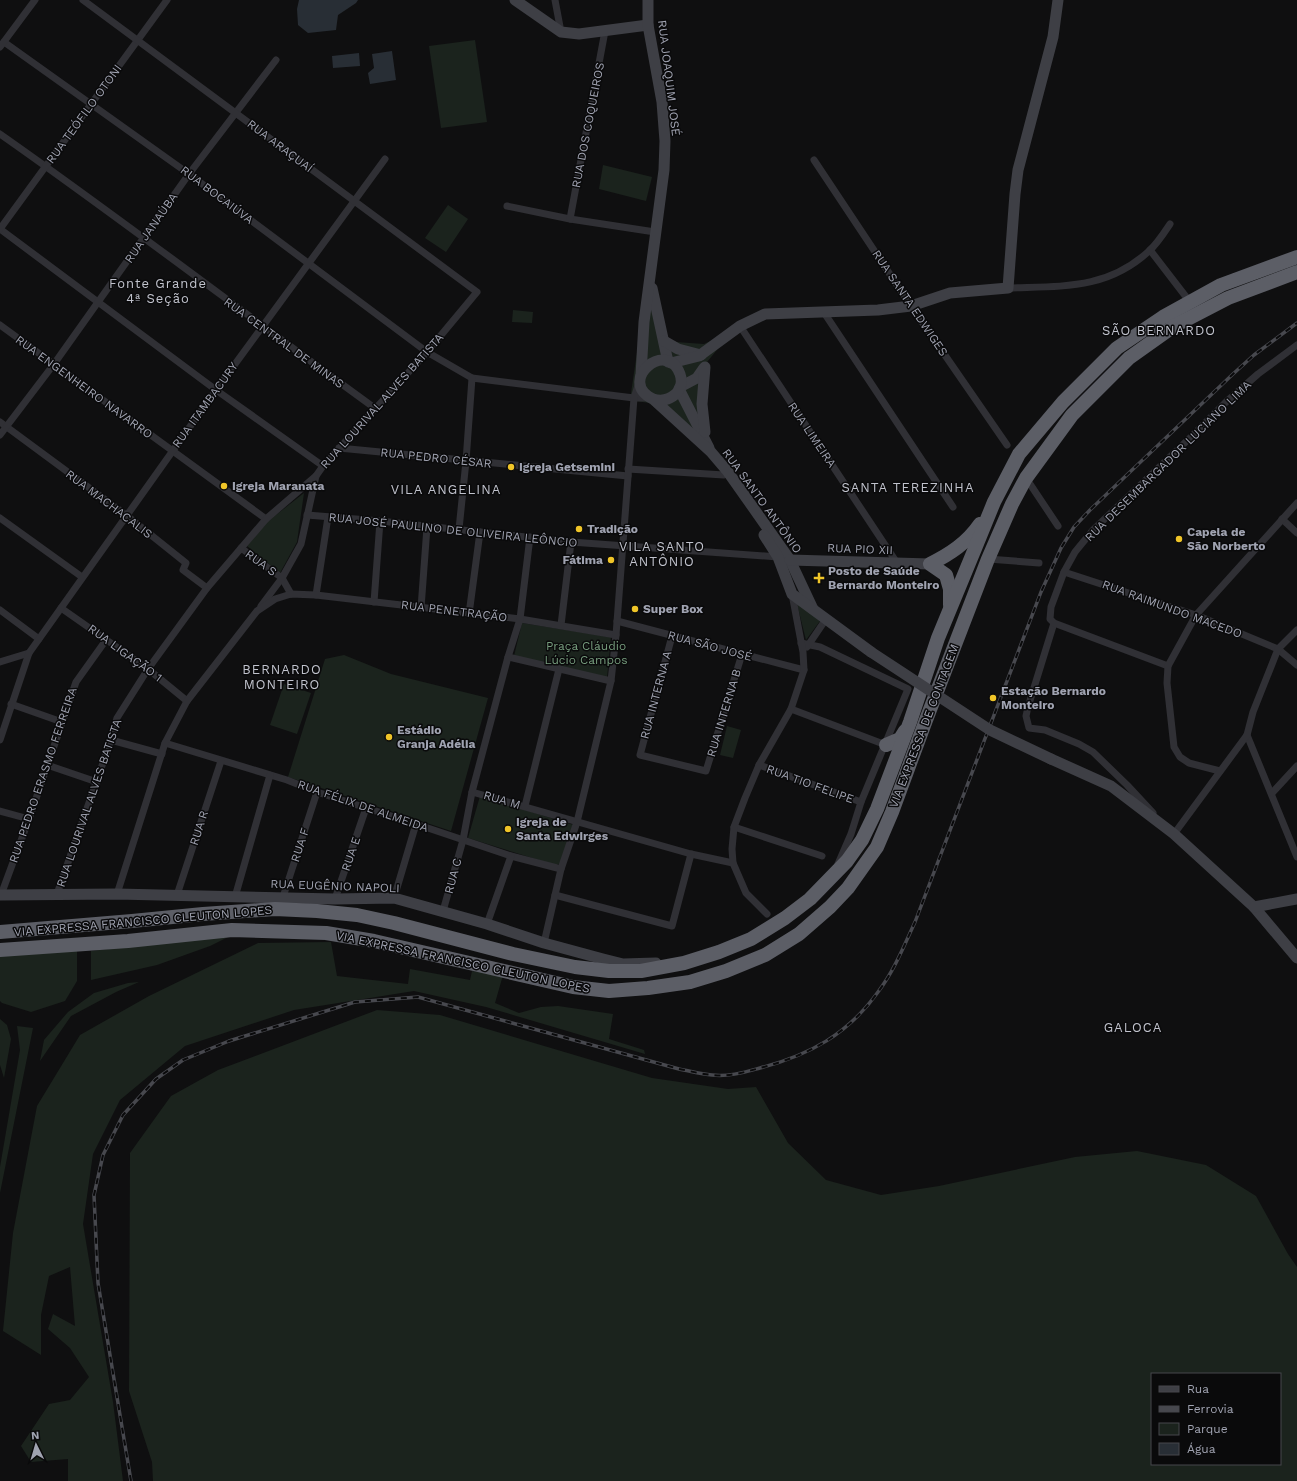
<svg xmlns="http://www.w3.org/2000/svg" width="1297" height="1481" viewBox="0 0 1297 1481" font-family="'Work Sans',sans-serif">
	<rect width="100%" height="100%" fill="#0f0f10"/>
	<g fill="#1b231d" fill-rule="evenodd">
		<path d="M475 40 487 122 441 128 429 46Z"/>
		<path d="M603 165 652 177 646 201 599 189Z"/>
		<path d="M448 205 468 219 446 252 425 238Z"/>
		<path d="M648 277 668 338 676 342 704 344 733 330 703 367 709 452 649 403 630 400Z"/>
		<path d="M513 310 533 312 532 323 512 322Z"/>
		<path d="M304 493 297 542 280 573 247 546 267 522Z"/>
		<path d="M796 600 820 621 806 640Z"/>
		<path d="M522 623 611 637 607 678 514 656Z"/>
		<path d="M344 655 391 674 488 698 451 831 288 777 325 659Z"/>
		<path d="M284 684 311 693 297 734 270 725Z"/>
		<path d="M727 726 741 730 733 758 720 755Z"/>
		<path d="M480 796 577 826 566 862 555 865 468 838Z"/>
		<path d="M232 935 210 946 157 965 91 980V951Z"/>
		<path d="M331 942 337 976 408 984 410 969 470 980 472 971 503 975 495 1003 519 1013 541 1007 558 1006 613 1014 609 1039 644 1050 645 1054 486 1007 414 991 294 1010 185 1046 120 1100 93 1154 83 1224 113 1402 123 1481H68V1459L31 1462 21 1446 49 1404 70 1400 89 1377 70 1348 48 1329 53 1314 75 1326 70 1267 49 1276 41 1315V1355L3 1331 13 1233 37 1106 80 1035 149 996 258 943Z"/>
		<path d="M77 951V981L65 1001 31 1012 2 1003 0 1001V955Z"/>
		<path d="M139 982 116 992 71 1016 40 1061 44 1040 68 1012 94 993 128 983Z"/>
		<path d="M377 1010 440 1015 652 1078 728 1089 756 1087 788 1143 826 1180 881 1195 939 1186 1075 1157 1137 1151 1206 1165 1256 1196 1288 1254 1297 1267V1481H153L152 1462 129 1391 130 1153 171 1096 218 1070ZM1152 1374H1280V1464H1152Z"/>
		<path d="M0 1019 7 1025 11 1039 4 1078 0 1065Z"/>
		<path d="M17 1026 33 1028 0 1193V1167L20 1050Z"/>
	</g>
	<g fill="#282e35">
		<path d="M299 0H358L356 3 338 15 336 30 308 33 298 25 297 9Z"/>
		<path d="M392 51 396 80 370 84 368 73 374 68 372 54Z"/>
		<path d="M359 53 360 66 333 68 332 56Z"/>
	</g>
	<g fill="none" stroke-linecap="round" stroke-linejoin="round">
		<g stroke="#303035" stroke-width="7">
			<path d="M555 0 561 32"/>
			<path d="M4 42 189 174 427 352 472 378 634 398H650"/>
			<path d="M0 47 35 0"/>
			<path d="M0 134C127 223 250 318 376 409"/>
			<path d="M814 160 911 306 1007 445"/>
			<path d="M507 206 570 219 655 232"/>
			<path d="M570 219 605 31"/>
			<path d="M0 229 216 390 323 466"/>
			<path d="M0 229 167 0"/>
			<path d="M1150 250 1190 302"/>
			<path d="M1008 288C1062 286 1107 290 1149 251 1157 244 1164 233 1170 224"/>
			<path d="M823 311 953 507"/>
			<path d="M0 325 266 519"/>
			<path d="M740 326 897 563"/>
			<path d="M0 422 126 515 186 563 183 570 207 588"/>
			<path d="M0 435 54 364 189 174 276 60"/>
			<path d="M339 448 628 476"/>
			<path d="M628 469 724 475 728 472"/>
			<path d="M1026 478 1058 526"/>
			<path d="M307 515 380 521 571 542 778 557"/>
			<path d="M0 518 82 577"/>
			<path d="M1282 519 1297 533"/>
			<path d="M459 529 466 461 472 378"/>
			<path d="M241 548 282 578 291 594"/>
			<path d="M988 559 1039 563"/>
			<path d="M1064 572 1196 615 1278 649 1297 665"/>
			<path d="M316 595 328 517"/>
			<path d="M374 602 380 521"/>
			<path d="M261 606 282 578 301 544 316 476"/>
			<path d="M61 608 148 669 187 701"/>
			<path d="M421 608 427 527"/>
			<path d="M0 610 39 639"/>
			<path d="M469 614 480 532"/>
			<path d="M617 621 804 670"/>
			<path d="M1054 623 1028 707 1026 716 1029 728 1045 730 1079 744 1093 752 1127 785 1153 813"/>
			<path d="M561 625 571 542"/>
			<path d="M672 636 640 755 706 771 742 654"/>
			<path d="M801 643 820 647 908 689 861 802 851 834 838 864"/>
			<path d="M807 647 826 619"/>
			<path d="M508 657 611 681"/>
			<path d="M0 662 29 653"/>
			<path d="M1168 666 1054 623 1050 619 1051 607 1064 572 1075 552 1093 530 1192 436 1226 402 1258 374 1297 345"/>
			<path d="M11 704 62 722"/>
			<path d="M791 709 886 745"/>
			<path d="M1247 735 1297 857"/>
			<path d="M0 740 29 653 39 639 216 390 385 159"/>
			<path d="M111 740 162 754"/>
			<path d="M165 743 287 780 317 792 416 824 511 856 561 869"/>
			<path d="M47 765 97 782"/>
			<path d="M759 765 861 802"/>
			<path d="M1220 771 1189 763 1180 757 1174 747 1167 683 1168 666 1196 615 1297 503"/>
			<path d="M472 792 691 854 733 863"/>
			<path d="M1272 793 1297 766"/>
			<path d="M525 806 559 669"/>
			<path d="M0 811 29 819"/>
			<path d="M734 827 822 856"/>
			<path d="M1174 834 1247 735 1253 712 1278 649 1297 630"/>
			<path d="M57 894 111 740 117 718 148 669 207 588 266 519 316 476 323 466 427 352 477 292 83 0"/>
			<path d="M117 894 165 743 187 701 257 611 275 599 291 594 316 595 520 619 616 635"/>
			<path d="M1 895 29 819 76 682 106 640"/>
			<path d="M177 895 221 761"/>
			<path d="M555 895 672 926 691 854"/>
			<path d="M235 897 270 775"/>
			<path d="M283 897 317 792"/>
			<path d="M394 898 416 824"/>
			<path d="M335 899 366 808"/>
			<path d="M443 911 463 840 472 792 508 657 520 619 530 537"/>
			<path d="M767 914 746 893 733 863 732 849 734 827 745 798 759 765 791 709 804 670 803 652 792 594"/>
			<path d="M487 924 511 856"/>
			<path d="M544 943 561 869 577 822 611 681 616 635 634 398 639 382"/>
		</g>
		<g stroke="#3e3f45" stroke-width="11">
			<path d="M515 0 561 32 579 34 648 25"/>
			<path d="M652 288 668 362"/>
			<path d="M664 341 678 349 701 355"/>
			<path d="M671 363 699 356 740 326 765 314 878 310 911 306 950 293 1008 288 1015 194 1018 170 1053 37 1058 0"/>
			<path d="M641 375 644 322 664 170 665 141 662 102 648 25V0"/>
			<path d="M680 387 697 378 704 368"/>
			<path d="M679 389 709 448"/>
			<path d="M653 399C669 404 686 391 680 374 667 338 616 381 653 399L711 452 728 472 790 560 813 609"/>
			<path d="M705 432 702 404 705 367"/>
			<path d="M764 535 778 557 792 594 871 652"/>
			<path d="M790 560 930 564"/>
			<path d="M1051 759 1111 786 1174 834 1254 907 1297 958"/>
			<path d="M0 895 117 894 335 899 394 898 487 924 544 943 603 959 623 964 656 963"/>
			<path d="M1254 907 1297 899"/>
		</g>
		<g stroke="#5c5e66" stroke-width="14">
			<path d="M950 605V589L946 575 930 564C950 554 967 543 980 524"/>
			<path d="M886 745 900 739 905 731"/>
			<path d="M0 932 132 921 203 914 275 909 317 911 357 915 394 923 513 954 575 967 609 971H641L684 963 719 952 751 939 785 918 810 899 847 861 862 840 877 809 910 722 938 638 976 546 994 502 1019 454 1063 402 1117 348 1163 317 1221 285 1297 257"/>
			<path d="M0 950 128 941 232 930 326 933 374 941 573 987 609 991 648 988 690 982 726 971 765 955 799 934 830 907 848 888 877 847 892 812 926 720 988 559 1012 504 1026 478 1072 415 1129 358 1174 326 1228 298 1297 272"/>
		</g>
		<defs>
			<path id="rail" d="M131 1481 98 1283 94 1195 103 1155 123 1115 156 1079 183 1060 229 1041 355 1002 418 997 679 1069C690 1071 701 1074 712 1075 729 1077 745 1072 760 1068 810 1055 848 1034 878 992 894 971 904 946 915 922L1041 592 1061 548 1074 527 1090 510 1233 374 1254 355 1297 323"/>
		</defs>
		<use href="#rail" stroke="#47484e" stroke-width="3.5"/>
		<use href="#rail" stroke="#0a0a0b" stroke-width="2" stroke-dasharray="6" stroke-linecap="butt"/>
		<path stroke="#3e3f45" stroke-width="11" d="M871 652 990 730 1051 759"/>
	</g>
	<g fill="#f0c528" stroke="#0a0a0b" stroke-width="1.5">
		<circle cx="511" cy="467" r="4"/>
		<circle cx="224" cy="486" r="4"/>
		<circle cx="579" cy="529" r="4"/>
		<circle cx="1179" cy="539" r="4"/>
		<circle cx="611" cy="560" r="4"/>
		<path d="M817 572h4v4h4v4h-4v4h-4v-4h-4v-4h4z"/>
		<circle cx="635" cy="609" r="4"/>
		<circle cx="993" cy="698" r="4"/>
		<circle cx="389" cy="737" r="4"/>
		<circle cx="508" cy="829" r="4"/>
	</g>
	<g text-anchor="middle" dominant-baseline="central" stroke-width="3" stroke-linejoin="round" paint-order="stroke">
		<g font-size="12" fill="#a0a3b1" stroke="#0a0a0b">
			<text transform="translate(669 78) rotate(83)">RUA JOAQUIM JOSÉ</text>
			<text transform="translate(84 114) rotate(-54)">RUA TEÓFILO OTONI</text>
			<text transform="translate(588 125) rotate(-79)">RUA DOS COQUEIROS</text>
			<text transform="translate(280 146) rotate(37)">RUA ARAÇUAÍ</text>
			<text transform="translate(217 195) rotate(37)">RUA BOCAIÚVA</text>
			<text transform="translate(151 228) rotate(-55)">RUA JANAÚBA</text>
			<text transform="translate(910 303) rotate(56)">RUA SANTA EDWIGES</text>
			<text transform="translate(284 343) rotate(36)">RUA CENTRAL DE MINAS</text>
			<text transform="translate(84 387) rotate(36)">RUA ENGENHEIRO NAVARRO</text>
			<text transform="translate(382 401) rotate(-48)">RUA LOURIVAL ALVES BATISTA</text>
			<text transform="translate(205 405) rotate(-54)">RUA ITAMBACURY</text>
			<text transform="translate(812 435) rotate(56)">RUA LIMEIRA</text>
			<text transform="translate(436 458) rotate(6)">RUA PEDRO CÉSAR</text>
			<text transform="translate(1168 461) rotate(-44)">RUA DESEMBARGADOR LUCIANO LIMA</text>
			<text transform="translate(762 501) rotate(54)">RUA SANTO ANTÔNIO</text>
			<text transform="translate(109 504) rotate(37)">RUA MACHACALIS</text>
			<text transform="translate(453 530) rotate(6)">RUA JOSÉ PAULINO DE OLIVEIRA LEÔNCIO</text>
			<text transform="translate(860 549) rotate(2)">RUA PIO XII</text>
			<text transform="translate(261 563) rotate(36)">RUA S</text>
			<text transform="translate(1172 609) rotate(20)">RUA RAIMUNDO MACEDO</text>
			<text transform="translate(454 611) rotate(7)">RUA PENETRAÇÃO</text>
			<text transform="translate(710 646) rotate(15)">RUA SÃO JOSÉ</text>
			<text transform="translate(125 653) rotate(36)">RUA LIGAÇÃO 1</text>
			<text transform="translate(656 695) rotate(-75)">RUA INTERNA A</text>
			<text transform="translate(724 713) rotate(-73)">RUA INTERNA B</text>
			<text transform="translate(924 726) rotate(-69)">VIA EXPRESSA DE CONTAGEM</text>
			<text transform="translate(43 775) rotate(-71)">RUA PEDRO ERASMO FERREIRA</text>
			<text transform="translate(810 784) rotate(20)">RUA TIO FELIPE</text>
			<text transform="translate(502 800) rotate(16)">RUA M</text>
			<text transform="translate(89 803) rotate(-71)">RUA LOURIVAL ALVES BATISTA</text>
			<text transform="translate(363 806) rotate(19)">RUA FÉLIX DE ALMEIDA</text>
			<text transform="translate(199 828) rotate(-72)">RUA R</text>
			<text transform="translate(300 845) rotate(-72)">RUA F</text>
			<text transform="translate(351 854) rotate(-71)">RUA E</text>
			<text transform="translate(453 876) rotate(-75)">RUA C</text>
			<text transform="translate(335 886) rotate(2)">RUA EUGÊNIO NAPOLI</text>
			<text transform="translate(143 921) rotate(-5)">VIA EXPRESSA FRANCISCO CLEUTON LOPES</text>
			<text transform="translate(463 962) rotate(12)">VIA EXPRESSA FRANCISCO CLEUTON LOPES</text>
		</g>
		<g font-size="12" font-weight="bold" fill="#a0a3b1" stroke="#0a0a0b" text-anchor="start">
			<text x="519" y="467">Igreja Getsemini</text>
			<text x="232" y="486">Igreja Maranata</text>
			<text x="587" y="529">Tradição</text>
			<text x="1187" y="532">Capela de<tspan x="1187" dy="14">São Norberto</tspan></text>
			<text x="603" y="560" text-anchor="end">Fátima</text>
			<text x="828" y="571">Posto de Saúde<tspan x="828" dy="14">Bernardo Monteiro</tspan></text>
			<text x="643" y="609">Super Box</text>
			<text x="1001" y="691">Estação Bernardo<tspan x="1001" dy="14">Monteiro</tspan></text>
			<text x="397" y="730">Estádio<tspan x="397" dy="14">Granja Adélia</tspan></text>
			<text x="516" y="822">Igreja de<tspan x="516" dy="14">Santa Edwirges</tspan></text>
		</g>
		<g font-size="12" fill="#779d7e" stroke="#0a0a0b">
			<text x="586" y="646">Praça Cláudio<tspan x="586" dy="14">Lúcio Campos</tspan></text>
		</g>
		<g font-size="13" letter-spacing="1" fill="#c1c3cd" stroke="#0a0a0b">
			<text x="158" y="283">Fonte Grande<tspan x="158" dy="15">4ª Seção</tspan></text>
			<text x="1159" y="330">SÃO BERNARDO</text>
			<text x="908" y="487">SANTA TEREZINHA</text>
			<text x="446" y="489">VILA ANGELINA</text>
			<text x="662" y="546">VILA SANTO<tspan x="662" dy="15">ANTÔNIO</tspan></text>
			<text x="282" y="669">BERNARDO<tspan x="282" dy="15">MONTEIRO</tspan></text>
			<text x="1133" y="1027">GALOCA</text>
		</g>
	</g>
	<rect x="1151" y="1373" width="130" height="92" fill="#0a0a0b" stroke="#46474d"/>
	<rect x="1159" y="1386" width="20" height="6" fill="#3e3f45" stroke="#46474d"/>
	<text x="1187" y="1393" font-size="12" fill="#a0a3b1">Rua</text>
	<rect x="1159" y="1406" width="20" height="6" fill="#47484e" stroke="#46474d"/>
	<text x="1187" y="1413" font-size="12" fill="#a0a3b1">Ferrovia</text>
	<rect x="1159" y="1423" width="20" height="12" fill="#1b231d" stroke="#46474d"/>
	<text x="1187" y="1433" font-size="12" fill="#a0a3b1">Parque</text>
	<rect x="1159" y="1443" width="20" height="12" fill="#282e35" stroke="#46474d"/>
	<text x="1187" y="1453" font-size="12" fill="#a0a3b1">Água</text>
	<g transform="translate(36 1445) rotate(355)" stroke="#0a0a0b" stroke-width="3" paint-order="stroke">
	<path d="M0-3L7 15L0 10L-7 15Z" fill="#a0a3b1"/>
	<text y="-6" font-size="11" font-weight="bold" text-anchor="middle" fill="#a0a3b1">N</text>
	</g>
</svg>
